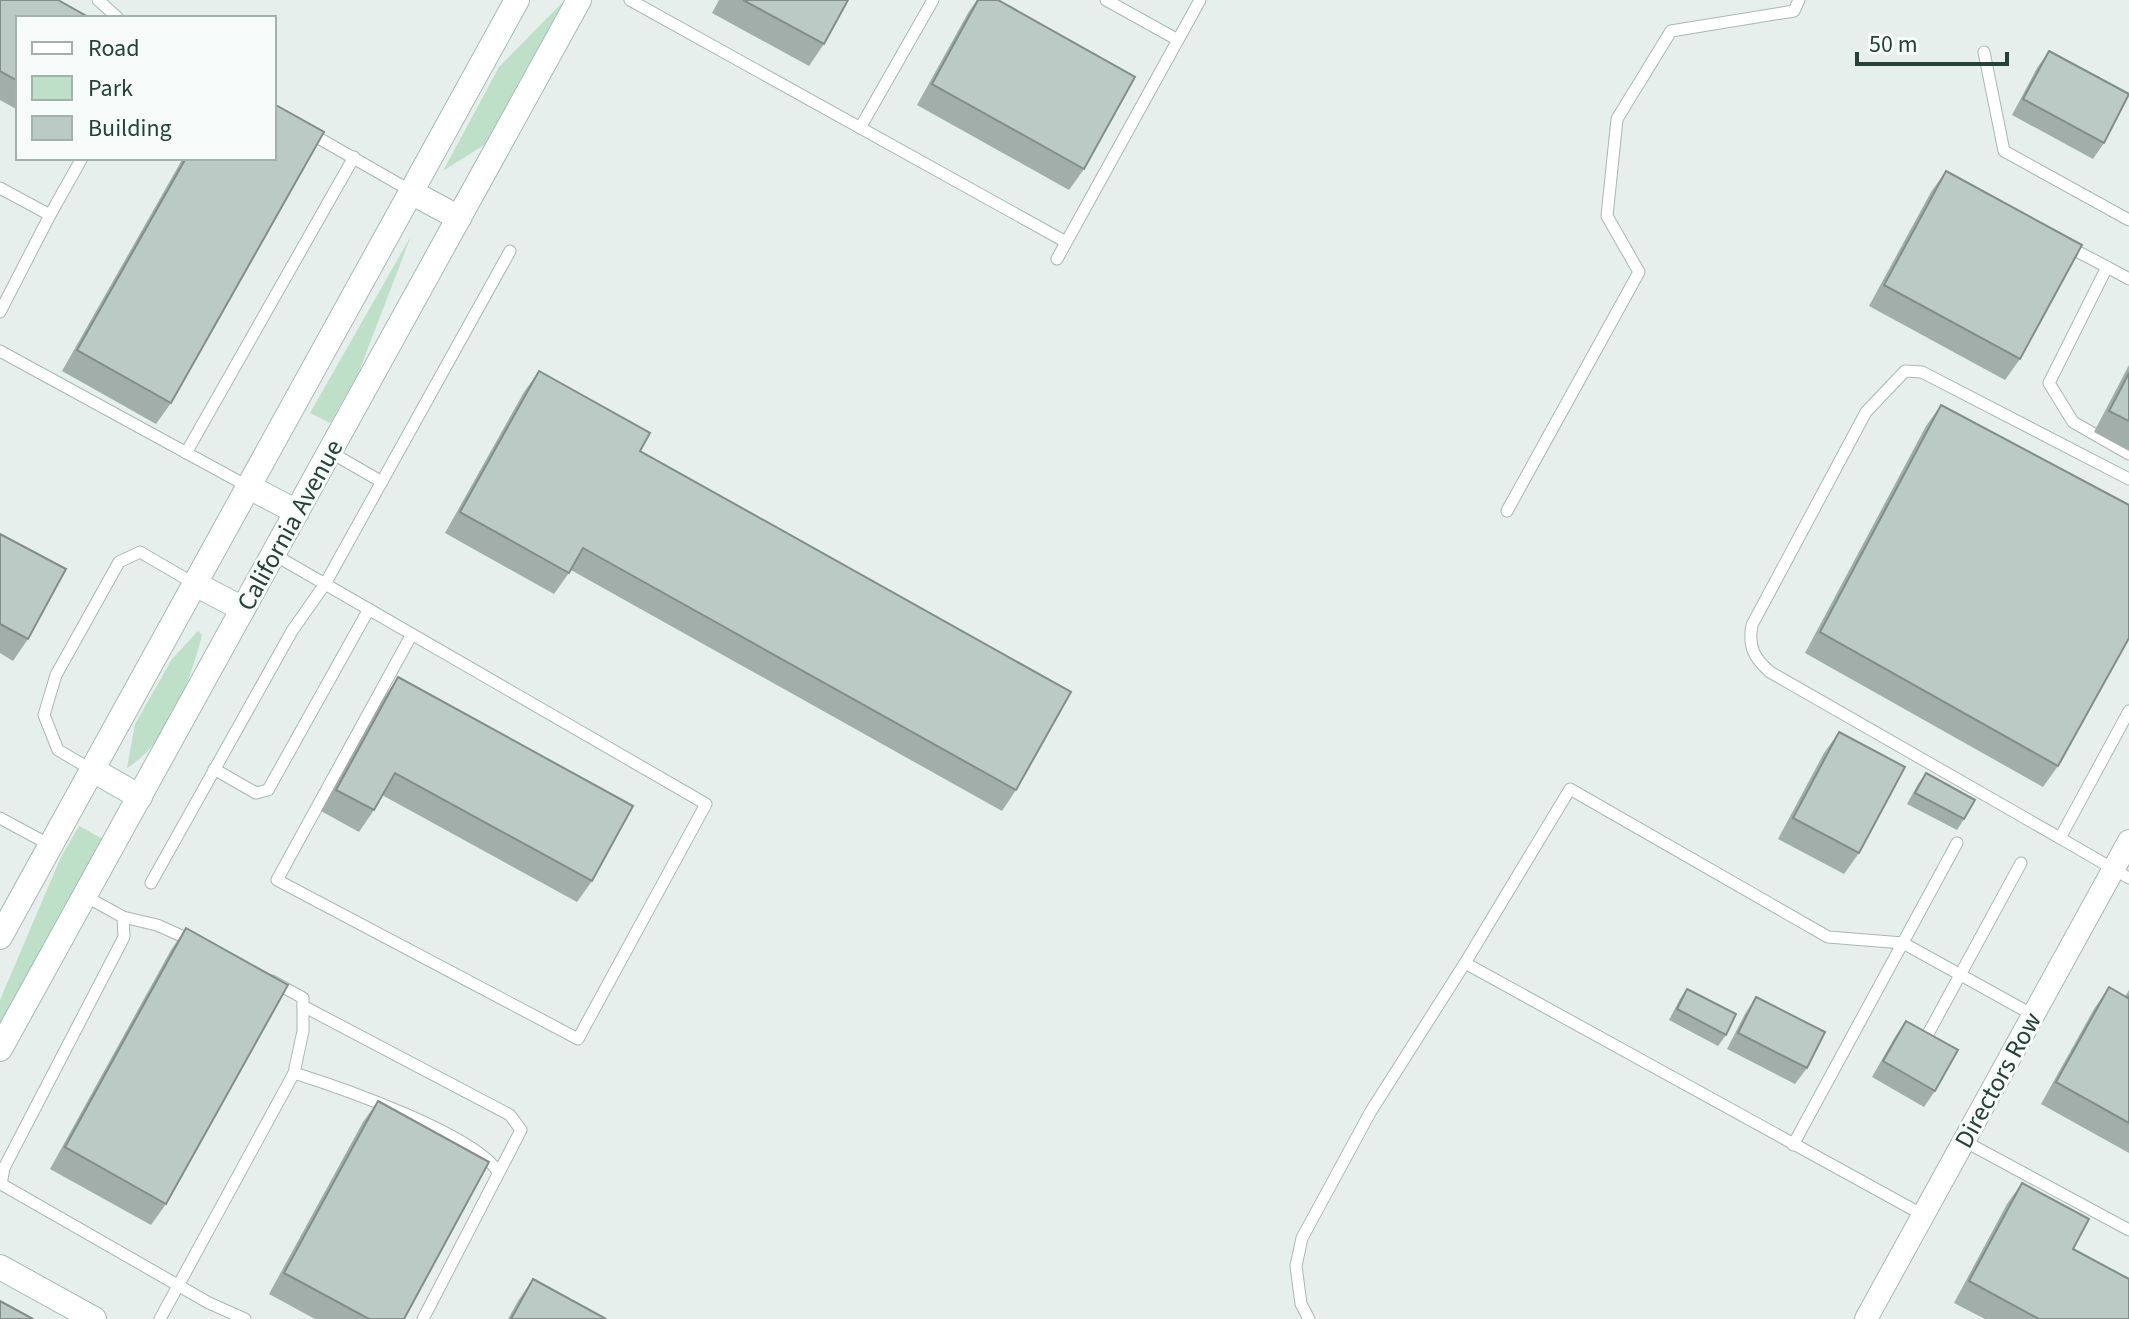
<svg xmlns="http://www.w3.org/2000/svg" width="2129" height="1319" viewBox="0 0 2129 1319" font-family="'Source Sans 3',sans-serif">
	<rect width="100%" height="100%" fill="#e6efeb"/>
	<g fill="#bfe0c8">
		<path d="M564 1 484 145 443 171 499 67Z"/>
		<path d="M411 236 358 374 330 423 310 413Z"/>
		<path d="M198 631 202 635C190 681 169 742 127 768L135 724 172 659Z"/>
		<path d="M79 826 103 839 0 1026V1000L61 857Z"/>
	</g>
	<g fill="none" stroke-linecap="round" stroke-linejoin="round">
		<defs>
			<g id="lane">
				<path d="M98 0 118 18"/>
				<path d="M630 0 1066 242"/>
				<path d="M1106 0 1178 40"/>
				<path d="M1984 52 2004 151 2129 220"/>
				<path d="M860 128 933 0"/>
				<path d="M308 132 411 191"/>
				<path d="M0 188 50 215 0 312"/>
				<path d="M50 215 82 158"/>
				<path d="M2065 245 2107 267"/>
				<path d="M1057 259 1200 0"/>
				<path d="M2129 279 2107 267 2049 383 2073 422 2129 454"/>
				<path d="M0 351 249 487"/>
				<path d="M330 452 382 482"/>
				<path d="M186 453 354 157"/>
				<path d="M1507 511 1639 272 1607 216 1617 119 1671 31 1794 11 1799 0"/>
				<path d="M273 554 706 804 578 1039 277 880 412 634"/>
				<path d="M2129 711 2060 838 2129 878"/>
				<path d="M214 769 256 793 268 790 369 609"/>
				<path d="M92 770 58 750 44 715 56 675 119 562 140 552 195 584"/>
				<path d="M0 818 50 845"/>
				<path d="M2060 838 1770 672C1754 658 1748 647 1752 625L1866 412 1905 371 1922 372 2129 479"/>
				<path d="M151 883 292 631 325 584 510 251"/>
				<path d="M85 896 123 917 124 937 4 1168 1 1184 209 1303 245 1319"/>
				<path d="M123 917 157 925 193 941"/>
				<path d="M1465 963 1570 789 1828 937 1903 943 2033 1015"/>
				<path d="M303 1006 510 1115 521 1130 423 1319"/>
				<path d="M1929 1032 2021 863"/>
				<path d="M294 1073C339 1087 475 1134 498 1172"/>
				<path d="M1964 1141 2129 1230"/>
				<path d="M1793 1145 1957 843"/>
				<path d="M160 1319 294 1073 303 1031V998L272 981"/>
				<path d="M1309 1319 1301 1304 1296 1266 1302 1238 1371 1111 1465 963 1923 1215"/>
			</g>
			<path id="street" d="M1866 1319 2129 841"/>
			<g id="secondary">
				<path d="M411 192 459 218"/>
				<path d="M249 487 297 512"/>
				<path d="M195 584 243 609"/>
				<path d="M93 770 140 797"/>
				<path d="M0 937 517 0"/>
				<path d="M0 1049 579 0"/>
				<path d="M0 1267 94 1319"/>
			</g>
		</defs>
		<use href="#lane" stroke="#a8b8b2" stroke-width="13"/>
		<use href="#street" stroke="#a8b8b2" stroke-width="24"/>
		<use href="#secondary" stroke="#a4bbb3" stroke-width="26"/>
		<use href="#lane" stroke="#fff" stroke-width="11"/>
		<use href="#street" stroke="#fff" stroke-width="22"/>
		<use href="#secondary" stroke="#fff" stroke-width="24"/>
	</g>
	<g fill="#a1aea9">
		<path d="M0 0 18 18V110L0 100Z"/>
		<path d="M719 0H848L824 44 809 66 712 13Z"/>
		<path d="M977 0H998L1084 169 1069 190 917 105 968 13Z"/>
		<path d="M2049 51 2104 143 2093 159 2012 115 2037 68Z"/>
		<path d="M183 158H274L171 403 156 424 62 371Z"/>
		<path d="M1946 171 2020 359 2005 380 1869 306 1931 192Z"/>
		<path d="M2129 365V451L2094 432Z"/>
		<path d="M539 371 640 451 1016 790 1002 811 571 570 554 594 445 533 524 392Z"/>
		<path d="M1941 405 2058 766 2043 787 1805 653 1926 426Z"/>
		<path d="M0 534 28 639 13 661 0 653Z"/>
		<path d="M398 677 592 881 577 902 382 795 374 810 359 832 321 811 383 699Z"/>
		<path d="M1839 732 1859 853 1844 874 1778 839 1824 753Z"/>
		<path d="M1926 773 1964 819 1957 830 1907 804 1918 784Z"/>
		<path d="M186 928 166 1204 151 1225 50 1169 171 950Z"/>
		<path d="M2109 987 2125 997 2129 990V1153L2041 1104 2094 1009Z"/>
		<path d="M1687 989 1726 1035 1718 1046 1669 1020 1680 999Z"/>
		<path d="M1756 997 1807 1068 1795 1084 1727 1049 1745 1014Z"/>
		<path d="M1906 1021 1935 1091 1924 1107 1872 1077 1895 1037Z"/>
		<path d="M378 1101 404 1319H315L269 1294 363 1122Z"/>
		<path d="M2022 1183 2073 1249 2129 1319H1985L1954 1303 2007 1204Z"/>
		<path d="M533 1279 606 1319H508L518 1301Z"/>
	</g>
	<g fill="#bbcac4" stroke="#838d89" stroke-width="2">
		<path d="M0 0H58L90 18H18V81L0 71Z"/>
		<path d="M743 0H848L824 44Z"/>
		<path d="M978 0H998L1135 77 1084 169 932 84Z"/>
		<path d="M2049 51 2129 94 2104 143 2023 99Z"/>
		<path d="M274 104 324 132 171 403 77 350 186 158H274Z"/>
		<path d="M1946 171 2082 245 2020 359 1884 285Z"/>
		<path d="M539 371 650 433 640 451 1071 692 1016 790 583 548 569 573 460 512Z"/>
		<path d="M2129 373V421L2109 411Z"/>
		<path d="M1941 405 2129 505V638L2058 766 1820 632Z"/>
		<path d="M0 534 66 569 28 639 0 624Z"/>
		<path d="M398 677 633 806 592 881 395 773 374 810 336 790Z"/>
		<path d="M1839 732 1905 767 1859 853 1793 818Z"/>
		<path d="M1926 773 1975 800 1964 819 1915 793Z"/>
		<path d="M186 928 288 985 166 1204 65 1147Z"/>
		<path d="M2109 987 2128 998 2129 996V1123L2056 1082Z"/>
		<path d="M1687 989 1736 1014 1726 1035 1677 1009Z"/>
		<path d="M1756 997 1825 1032 1807 1068 1738 1033Z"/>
		<path d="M1906 1021 1958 1050 1935 1091 1883 1061Z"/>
		<path d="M378 1101 489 1162 404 1319H369L284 1273Z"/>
		<path d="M2022 1183 2089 1219 2073 1249 2129 1279V1319H2039L1969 1281Z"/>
		<path d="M533 1279 606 1319H511Z"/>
		<path d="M0 1301 33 1319H0Z"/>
	</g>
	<g text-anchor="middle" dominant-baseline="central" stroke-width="6" stroke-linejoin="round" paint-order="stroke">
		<g font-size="26" fill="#24423a" stroke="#f7fbf9">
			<text transform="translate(290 525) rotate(-61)">California Avenue</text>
			<text transform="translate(1998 1080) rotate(-61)">Directors Row</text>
		</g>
	</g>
	<rect x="16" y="16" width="260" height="144" fill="#f7fbf9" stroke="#a3b1ad" stroke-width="2"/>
	<rect x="32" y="42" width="40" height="12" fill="#ffffff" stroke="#a3b1ad" stroke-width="2"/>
	<text x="88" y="56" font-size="24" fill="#24423a">Road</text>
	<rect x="32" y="76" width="40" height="24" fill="#bfe0c8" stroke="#a3b1ad" stroke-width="2"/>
	<text x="88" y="96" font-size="24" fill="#24423a">Park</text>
	<rect x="32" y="116" width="40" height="24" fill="#bbcac4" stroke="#a3b1ad" stroke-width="2"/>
	<text x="88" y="136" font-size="24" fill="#24423a">Building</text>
	<path d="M1857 52v12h150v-12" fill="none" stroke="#24423a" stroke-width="4"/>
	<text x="1869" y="52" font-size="24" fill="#24423a" stroke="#f7fbf9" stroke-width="6" paint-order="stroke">50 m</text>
</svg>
